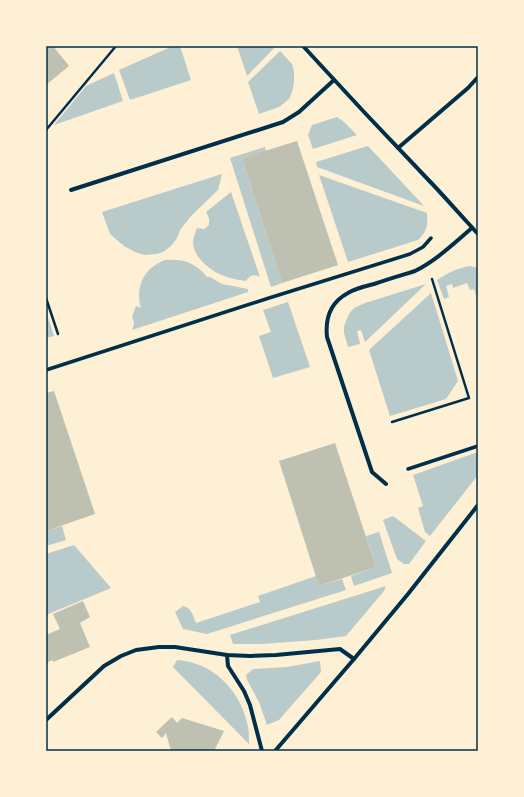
<svg xmlns="http://www.w3.org/2000/svg" width="524" height="797" viewBox="0 0 524 797" font-family="'Open Sans',sans-serif">
	<rect width="100%" height="100%" fill="#fdf0d5"/>
	<g fill="#b9caca">
		<path d="M173 46H180L191 80 130 100 119 70Z"/>
		<path d="M237 46H274L275 47 247 76Z"/>
		<path d="M280 51 292 64 294 71V83L292 92 289 99 279 107 259 114 248 82Z"/>
		<path d="M114 73 123 101 54 125 86 86Z"/>
		<path d="M337 117 344 122 357 135 313 149 308 135 312 125Z"/>
		<path d="M368 146 424 206 317 167 316 162Z"/>
		<path d="M265 147 266 151 242 158 282 283 271 287 230 158Z"/>
		<path d="M222 174 218 190 191 216 180 230 177 238 171 246 163 252 156 254 145 255 135 252 124 246 110 234 102 212Z"/>
		<path d="M319 175 427 213C428 226 427 231 418 240L348 262Z"/>
		<path d="M231 192 260 277C253 274 250 275 246 281 239 280 233 279 227 277 213 273 194 259 193 243 193 238 195 233 197 228L204 229 209 225V218L206 212Z"/>
		<path d="M165 260C184 259 194 262 207 277H210L222 284 248 289V292L132 330C134 325 135 322 132 317L136 306 141 308C135 286 144 268 165 260Z"/>
		<path d="M470 266 478 268V302L474 289 470 290 467 283 453 288 452 284 446 286 449 297 444 299 437 280C448 273 457 268 470 266Z"/>
		<path d="M426 284 365 342 361 330 357 331 360 344 348 347 344 333V326L349 314 354 308 365 303Z"/>
		<path d="M431 293 458 381 446 399 390 416 369 350Z"/>
		<path d="M288 302 310 367 273 378 259 336 271 332 263 310Z"/>
		<path d="M46 311 54 336 46 338Z"/>
		<path d="M478 452V475L430 536 425 532 418 508 423 506 413 475Z"/>
		<path d="M393 516 426 541 409 564H404L397 559 383 520Z"/>
		<path d="M62 526 66 540 46 546V531Z"/>
		<path d="M379 532 392 573 354 586 351 576 376 567 366 536Z"/>
		<path d="M74 545 111 588 46 615V554Z"/>
		<path d="M316 576 319 586 342 579 346 590 207 634 183 629 175 612 183 606C192 608 193 616 196 623L260 602 258 596Z"/>
		<path d="M386 586 384 591 346 636 316 640 262 644H233L230 635Z"/>
		<path d="M177 660C212 662 239 689 247 722 249 729 249 737 249 744L173 667Z"/>
		<path d="M320 661 321 672 279 720 267 725 259 702 247 680 246 675 253 669 287 667Z"/>
	</g>
	<g fill="#bec0b2">
		<path d="M46 46H53L69 66 46 85Z"/>
		<path d="M297 141 338 265 282 283 242 158Z"/>
		<path d="M54 391 95 514 46 531V393Z"/>
		<path d="M335 443 376 567 319 586 279 461Z"/>
		<path d="M83 601 90 617 80 623 90 647 53 662V660L46 663V635L60 629 53 614Z"/>
		<path d="M172 717 177 723 182 718 224 731 214 751H171L166 733 162 738 156 732Z"/>
	</g>
	<g fill="none" stroke-linecap="round" stroke-linejoin="round">
		<g stroke="#003049" stroke-width="2.5">
			<path d="M46 130 116 46"/>
			<path d="M46 298 58 334"/>
			<path d="M392 422 469 398 432 279"/>
		</g>
		<g stroke="#003049" stroke-width="3.5">
			<path d="M46 370 269 298 410 254 423 247 431 238"/>
			<path d="M408 469 478 446"/>
		</g>
		<g stroke="#003049" stroke-width="4">
			<path d="M303 46 364 112 438 190 478 234"/>
			<path d="M398 148 468 88 478 77"/>
			<path d="M71 190 283 122 299 112 334 80"/>
			<path d="M386 484 372 472 327 337C325 318 331 302 348 293 356 288 366 286 374 284 388 279 402 275 415 271 437 260 454 243 472 228"/>
			<path d="M227 655 228 666 244 691 250 705 262 751"/>
			<path d="M46 720 104 666 121 656 136 650 159 647H175L227 655 250 656 276 655 340 649 354 659"/>
			<path d="M275 751 354 659 408 594 478 505"/>
		</g>
	</g>
	<rect width="524" height="797" fill="none" stroke="#fdf0d5" stroke-width="94"/>
	<rect x="47" y="47" width="430" height="703" fill="none" stroke="#003049" stroke-width="1.5"/>
</svg>
